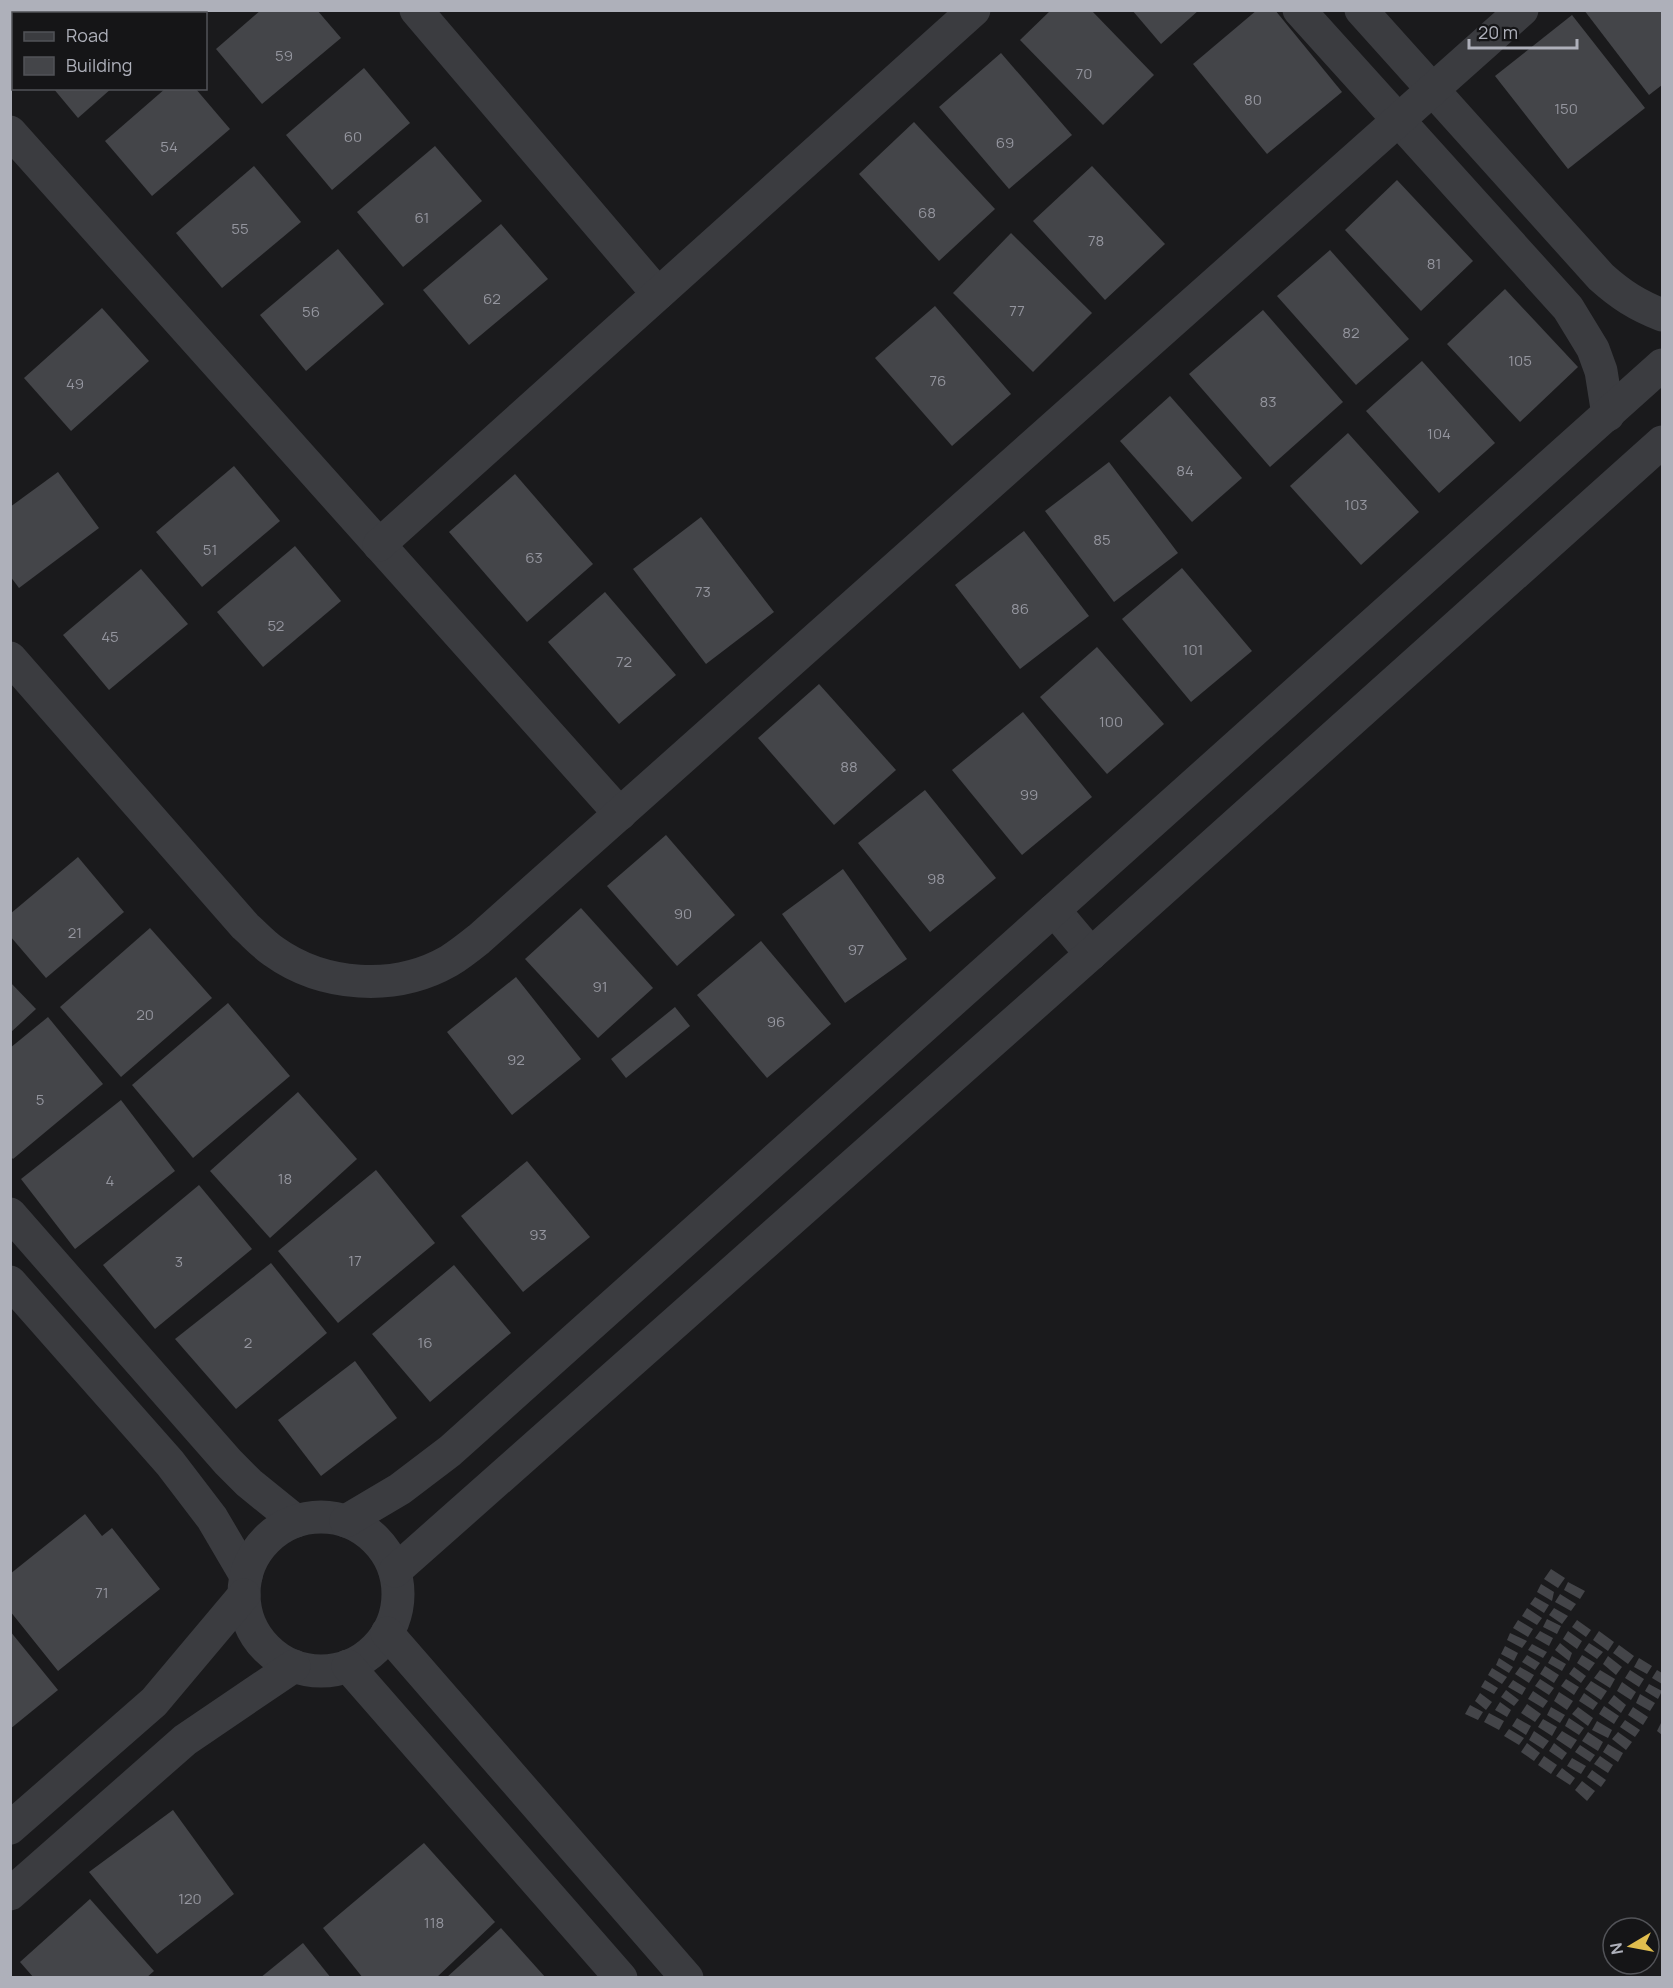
<svg xmlns="http://www.w3.org/2000/svg" width="1673" height="1988" viewBox="0 0 1673 1988" font-family="Manrope,sans-serif">
	<rect width="100%" height="100%" fill="#1a1a1c"/>
	<g fill="#444549">
		<path d="M93 10H122L124 14H89Z"/>
		<path d="M183 10H207L204 14H186Z"/>
		<path d="M261 10H317L341 38 262 104 216 49Z"/>
		<path d="M1051 10H1091L1154 75 1103 125 1020 40Z"/>
		<path d="M1132 10H1199L1161 44Z"/>
		<path d="M1257 10H1275L1342 92 1267 154 1193 64Z"/>
		<path d="M1584 10H1662V85L1649 95Z"/>
		<path d="M1572 15 1645 108 1568 169 1495 76Z"/>
		<path d="M1001 53 1072 135 1009 189 939 107Z"/>
		<path d="M364 68 410 123 332 190 286 135Z"/>
		<path d="M53 88H112L78 118Z"/>
		<path d="M166 88H195L230 129 152 196 105 141Z"/>
		<path d="M914 122 995 209 939 261 859 174Z"/>
		<path d="M435 146 482 201 403 267 357 212Z"/>
		<path d="M254 166 301 222 222 288 176 233Z"/>
		<path d="M1092 166 1165 244 1105 300 1033 221Z"/>
		<path d="M1397 180 1473 261 1421 311 1345 230Z"/>
		<path d="M501 224 548 279 469 345 423 290Z"/>
		<path d="M1011 233 1092 313 1033 372 953 293Z"/>
		<path d="M338 249 384 304 306 371 260 315Z"/>
		<path d="M1330 250 1409 339 1356 385 1277 296Z"/>
		<path d="M1505 289 1578 367 1520 422 1447 344Z"/>
		<path d="M935 306 1011 394 952 446 875 358Z"/>
		<path d="M102 308 149 361 71 431 24 378Z"/>
		<path d="M1263 310 1343 402 1270 467 1189 374Z"/>
		<path d="M1422 361 1495 443 1439 493 1366 411Z"/>
		<path d="M1170 396 1242 478 1192 522 1120 441Z"/>
		<path d="M1348 433 1419 512 1361 565 1290 486Z"/>
		<path d="M1109 462 1178 553 1114 602 1045 511Z"/>
		<path d="M234 466 280 521 202 587 156 532Z"/>
		<path d="M58 472 99 528 19 588 10 576V507Z"/>
		<path d="M515 474 593 564 527 622 449 532Z"/>
		<path d="M701 517 774 612 706 664 633 569Z"/>
		<path d="M1024 531 1089 616 1020 669 955 585Z"/>
		<path d="M295 546 341 601 263 667 217 612Z"/>
		<path d="M1182 568 1252 651 1191 702 1122 619Z"/>
		<path d="M141 569 188 624 109 690 63 635Z"/>
		<path d="M605 592 676 675 619 724 548 642Z"/>
		<path d="M1097 647 1164 724 1107 774 1040 697Z"/>
		<path d="M819 684 896 770 834 825 758 738Z"/>
		<path d="M1023 712 1092 797 1022 855 952 770Z"/>
		<path d="M925 790 996 878 930 932 858 843Z"/>
		<path d="M666 835 735 915 677 966 607 886Z"/>
		<path d="M78 857 124 912 46 978 10 936V914Z"/>
		<path d="M843 869 907 959 845 1003 782 914Z"/>
		<path d="M581 908 653 988 598 1038 525 959Z"/>
		<path d="M150 928 212 998 121 1077 60 1007Z"/>
		<path d="M761 941 831 1024 767 1078 697 995Z"/>
		<path d="M516 977 581 1059 512 1115 447 1032Z"/>
		<path d="M10 982 36 1009 10 1033Z"/>
		<path d="M228 1003 290 1076 193 1158 132 1085Z"/>
		<path d="M675 1007 690 1026 626 1078 611 1059Z"/>
		<path d="M48 1017 103 1084 13 1159 10 1156V1048Z"/>
		<path d="M298 1092 357 1159 270 1238 210 1171Z"/>
		<path d="M121 1100 175 1171 75 1249 21 1179Z"/>
		<path d="M527 1161 590 1237 523 1292 461 1216Z"/>
		<path d="M376 1170 435 1243 338 1323 278 1251Z"/>
		<path d="M199 1185 252 1249 155 1329 103 1265Z"/>
		<path d="M271 1263 327 1333 236 1409 175 1339Z"/>
		<path d="M454 1265 511 1333 430 1402 372 1334Z"/>
		<path d="M355 1361 397 1418 321 1476 278 1420Z"/>
		<path d="M85 1514 102 1536 112 1528 160 1589 58 1671 10 1611V1574Z"/>
		<path d="M1551 1569 1565 1578 1558 1588 1544 1579Z"/>
		<path d="M1568 1582 1585 1591 1580 1599 1564 1590Z"/>
		<path d="M1541 1584 1554 1592 1552 1601 1537 1592Z"/>
		<path d="M1560 1594 1576 1604 1571 1611 1555 1602Z"/>
		<path d="M1535 1597 1549 1605 1544 1613 1530 1604Z"/>
		<path d="M1527 1608 1542 1618 1537 1625 1522 1616Z"/>
		<path d="M1554 1608 1568 1616 1562 1624 1549 1615Z"/>
		<path d="M1547 1619 1561 1626 1557 1634 1543 1627Z"/>
		<path d="M1518 1620 1533 1629 1528 1637 1513 1628Z"/>
		<path d="M1577 1620 1591 1630 1586 1637 1572 1627Z"/>
		<path d="M10 1631 58 1690 10 1729Z"/>
		<path d="M1540 1631 1553 1638 1549 1646 1535 1638Z"/>
		<path d="M1568 1631 1582 1641 1577 1649 1563 1639Z"/>
		<path d="M1599 1631 1614 1642 1608 1651 1593 1640Z"/>
		<path d="M1510 1633 1527 1641 1522 1648 1507 1640Z"/>
		<path d="M1560 1643 1572 1653 1569 1661 1555 1650Z"/>
		<path d="M1589 1643 1603 1652 1597 1659 1584 1650Z"/>
		<path d="M1532 1644 1547 1652 1543 1658 1528 1650Z"/>
		<path d="M1619 1645 1634 1656 1628 1664 1613 1653Z"/>
		<path d="M1505 1646 1518 1653 1514 1661 1501 1654Z"/>
		<path d="M1527 1655 1540 1663 1535 1670 1522 1662Z"/>
		<path d="M1582 1655 1595 1663 1589 1671 1577 1663Z"/>
		<path d="M1552 1656 1566 1664 1562 1671 1548 1663Z"/>
		<path d="M1608 1656 1622 1667 1616 1675 1603 1664Z"/>
		<path d="M1499 1658 1513 1667 1509 1673 1496 1665Z"/>
		<path d="M1639 1658 1652 1666 1647 1674 1634 1667Z"/>
		<path d="M1545 1666 1559 1675 1554 1683 1540 1674Z"/>
		<path d="M1520 1667 1534 1675 1529 1683 1515 1674Z"/>
		<path d="M1574 1667 1586 1676 1581 1683 1569 1674Z"/>
		<path d="M1492 1668 1507 1677 1502 1684 1488 1675Z"/>
		<path d="M1600 1670 1615 1679 1610 1688 1594 1678Z"/>
		<path d="M1630 1670 1644 1679 1639 1687 1625 1678Z"/>
		<path d="M1657 1670 1662 1673V1684L1652 1678Z"/>
		<path d="M1540 1679 1554 1688 1549 1695 1535 1686Z"/>
		<path d="M1566 1679 1579 1687 1574 1695 1561 1686Z"/>
		<path d="M1485 1680 1498 1688 1494 1694 1481 1687Z"/>
		<path d="M1513 1680 1526 1688 1522 1695 1508 1687Z"/>
		<path d="M1591 1681 1607 1691 1601 1700 1585 1689Z"/>
		<path d="M1622 1682 1636 1692 1631 1700 1617 1691Z"/>
		<path d="M1649 1684 1662 1691 1658 1699 1645 1691Z"/>
		<path d="M1506 1690 1519 1700 1514 1706 1501 1697Z"/>
		<path d="M1533 1691 1548 1701 1543 1708 1528 1699Z"/>
		<path d="M1559 1692 1573 1701 1567 1710 1554 1701Z"/>
		<path d="M1480 1693 1492 1702 1486 1710 1475 1701Z"/>
		<path d="M1584 1693 1598 1703 1593 1710 1579 1701Z"/>
		<path d="M1640 1694 1655 1703 1650 1711 1636 1703Z"/>
		<path d="M1614 1695 1626 1705 1621 1713 1608 1703Z"/>
		<path d="M1500 1702 1511 1710 1507 1717 1495 1710Z"/>
		<path d="M1527 1704 1541 1714 1535 1722 1521 1713Z"/>
		<path d="M1470 1705 1483 1712 1478 1720 1465 1714Z"/>
		<path d="M1604 1706 1619 1716 1614 1724 1599 1714Z"/>
		<path d="M1551 1707 1565 1715 1560 1723 1547 1715Z"/>
		<path d="M1578 1707 1593 1718 1588 1726 1572 1714Z"/>
		<path d="M1633 1707 1648 1717 1643 1725 1628 1715Z"/>
		<path d="M1489 1713 1504 1721 1499 1730 1484 1722Z"/>
		<path d="M1517 1718 1531 1726 1526 1735 1512 1726Z"/>
		<path d="M1569 1718 1584 1728 1579 1735 1565 1726Z"/>
		<path d="M1543 1719 1557 1727 1552 1736 1538 1727Z"/>
		<path d="M1625 1720 1640 1730 1635 1737 1620 1727Z"/>
		<path d="M1597 1721 1612 1730 1608 1738 1592 1730Z"/>
		<path d="M1662 1721V1735L1657 1731Z"/>
		<path d="M1509 1729 1524 1738 1519 1745 1504 1736Z"/>
		<path d="M1534 1731 1549 1741 1543 1749 1529 1740Z"/>
		<path d="M1562 1731 1577 1740 1571 1749 1556 1739Z"/>
		<path d="M1588 1732 1603 1742 1598 1751 1582 1741Z"/>
		<path d="M1618 1732 1632 1742 1626 1750 1612 1739Z"/>
		<path d="M1527 1743 1540 1753 1534 1761 1521 1752Z"/>
		<path d="M1554 1743 1567 1753 1562 1760 1549 1751Z"/>
		<path d="M1608 1744 1623 1753 1618 1762 1603 1752Z"/>
		<path d="M1580 1745 1595 1755 1590 1762 1575 1752Z"/>
		<path d="M1544 1756 1557 1765 1551 1774 1538 1765Z"/>
		<path d="M1600 1756 1613 1765 1608 1773 1594 1764Z"/>
		<path d="M1572 1758 1586 1766 1581 1774 1567 1766Z"/>
		<path d="M1562 1768 1575 1778 1570 1785 1556 1776Z"/>
		<path d="M1592 1770 1606 1780 1601 1787 1587 1777Z"/>
		<path d="M1582 1781 1595 1791 1587 1801 1575 1790Z"/>
		<path d="M173 1810 234 1894 157 1954 89 1872Z"/>
		<path d="M424 1843 495 1922 436 1978H363L323 1928Z"/>
		<path d="M90 1899 154 1971 146 1978H34L20 1962Z"/>
		<path d="M501 1928 546 1978H446Z"/>
		<path d="M303 1943 331 1978H260Z"/>
	</g>
	<g fill="none" stroke-linecap="round" stroke-linejoin="round">
		<g stroke="#3b3c40" stroke-width="33">
			<path d="M416 10 658 294"/>
			<path d="M1299 10 1568 308 1593 349 1601 371 1608 415"/>
			<path d="M1361 10 1601 277C1621 295 1637 305 1662 315"/>
			<path d="M21 14 25 10"/>
			<path d="M10 132 620 814"/>
			<path d="M379 545 974 10"/>
			<path d="M10 658 245 926C254 934 263 944 273 951 323 987 395 992 449 961 459 955 469 947 479 939L1522 10"/>
			<path d="M1054 910 1091 954"/>
			<path d="M10 1214 228 1462 249 1483 296 1521"/>
			<path d="M10 1282 170 1463 212 1518 246 1576"/>
			<circle cx="321" cy="1594" r="77"/>
			<path d="M346 1521 400 1489 450 1451 1662 365"/>
			<path d="M395 1571 1091 954 1662 442"/>
			<path d="M387 1633 687 1978"/>
			<path d="M348 1666 621 1978"/>
			<path d="M10 1828 154 1702 244 1595"/>
			<path d="M10 1894 185 1740 294 1666"/>
		</g>
	</g>
	<g text-anchor="middle" dominant-baseline="central" stroke-width="4.5" stroke-linejoin="round" paint-order="stroke">
		<g font-size="15" fill="#94959e">
			<text x="284" y="55">59</text>
			<text x="1084" y="73">70</text>
			<text x="1253" y="99">80</text>
			<text x="1566" y="108">150</text>
			<text x="353" y="136">60</text>
			<text x="1005" y="142">69</text>
			<text x="169" y="146">54</text>
			<text x="927" y="212">68</text>
			<text x="422" y="217">61</text>
			<text x="240" y="228">55</text>
			<text x="1096" y="240">78</text>
			<text x="1434" y="263">81</text>
			<text x="492" y="298">62</text>
			<text x="1017" y="310">77</text>
			<text x="311" y="311">56</text>
			<text x="1351" y="332">82</text>
			<text x="1520" y="360">105</text>
			<text x="938" y="380">76</text>
			<text x="75" y="383">49</text>
			<text x="1268" y="401">83</text>
			<text x="1439" y="433">104</text>
			<text x="1185" y="470">84</text>
			<text x="1356" y="504">103</text>
			<text x="1102" y="539">85</text>
			<text x="210" y="549">51</text>
			<text x="534" y="557">63</text>
			<text x="703" y="591">73</text>
			<text x="1020" y="608">86</text>
			<text x="276" y="625">52</text>
			<text x="110" y="636">45</text>
			<text x="1193" y="649">101</text>
			<text x="624" y="661">72</text>
			<text x="1111" y="721">100</text>
			<text x="849" y="766">88</text>
			<text x="1029" y="794">99</text>
			<text x="936" y="878">98</text>
			<text x="683" y="913">90</text>
			<text x="75" y="932">21</text>
			<text x="856" y="949">97</text>
			<text x="600" y="986">91</text>
			<text x="145" y="1014">20</text>
			<text x="776" y="1021">96</text>
			<text x="516" y="1059">92</text>
			<text x="40" y="1099">5</text>
			<text x="285" y="1178">18</text>
			<text x="110" y="1180">4</text>
			<text x="538" y="1234">93</text>
			<text x="355" y="1260">17</text>
			<text x="179" y="1261">3</text>
			<text x="248" y="1342">2</text>
			<text x="425" y="1342">16</text>
			<text x="102" y="1592">71</text>
			<text x="190" y="1898">120</text>
			<text x="434" y="1922">118</text>
		</g>
	</g>
	<rect width="1673" height="1988" fill="none" stroke="#aeb0ba" stroke-width="24"/>
	<rect x="12" y="12" width="195" height="78" fill="#151517" stroke="#525358" stroke-width="1.5"/>
	<rect x="24" y="32" width="30" height="9" fill="#3b3c40" stroke="#525358" stroke-width="1.5"/>
	<text x="66" y="42" font-size="18" fill="#aeb0ba">Road</text>
	<rect x="24" y="57" width="30" height="18" fill="#444549" stroke="#525358" stroke-width="1.5"/>
	<text x="66" y="72" font-size="18" fill="#aeb0ba">Building</text>
	<g transform="translate(1631 1946) rotate(260)"><circle r="28" fill="#151517" stroke="#525358" stroke-width="1.5"/>
	<path d="M0-4.5L10 22L0 15L-10 22Z" fill="#e0bd4e"/>
	<text y="-9" font-size="16" font-weight="bold" text-anchor="middle" fill="#aeb0ba">N</text>
	</g>
	<path d="M1469 39v9h108v-9" fill="none" stroke="#aeb0ba" stroke-width="3"/>
	<text x="1478" y="39" font-size="18" fill="#aeb0ba" stroke="#151517" stroke-width="4.5" paint-order="stroke">20 m</text>
</svg>
